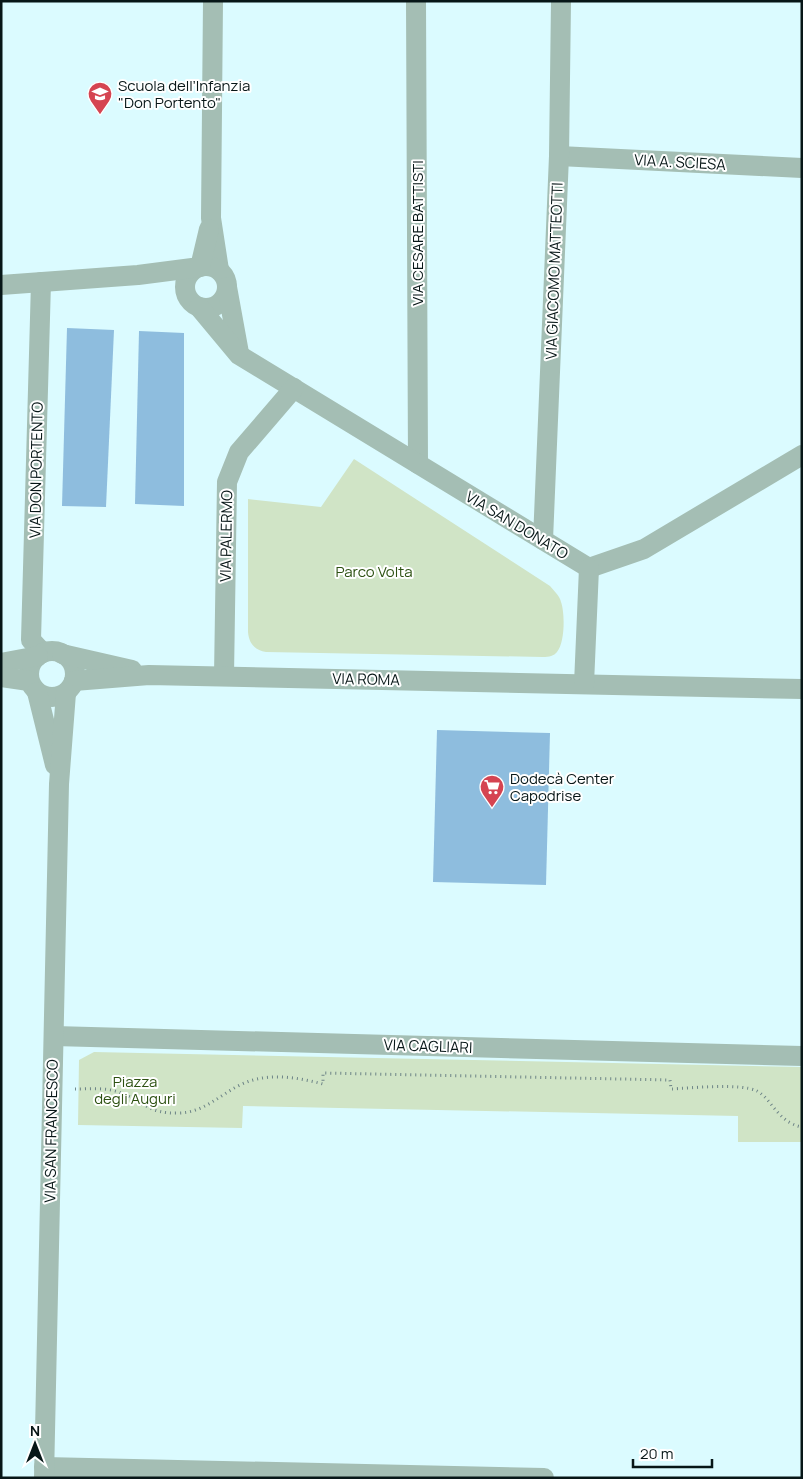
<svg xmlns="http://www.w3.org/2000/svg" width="803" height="1479" viewBox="0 0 803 1479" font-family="Manrope,sans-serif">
	<rect width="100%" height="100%" fill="#dbfbff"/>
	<g fill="#d0e4c6">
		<path d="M354 459 550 586C553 590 560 596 561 602 565 613 565 643 557 652 554 656 549 657 543 657L266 652C255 650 249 644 248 632V499L321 507Z"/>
		<path d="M94 1052 802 1067V1142H738V1116L243 1106 242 1128 78 1125 79 1060Z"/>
	</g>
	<g fill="#8ebdde">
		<path d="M67 328 114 330 106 507 62 506Z"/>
		<path d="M139 331 184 333V506L135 504Z"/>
		<path d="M437 730 550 733 546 885 433 882Z"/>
	</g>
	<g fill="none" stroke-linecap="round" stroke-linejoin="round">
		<path stroke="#6c8386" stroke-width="3" stroke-dasharray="1 4" stroke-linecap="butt" d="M75 1089C89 1089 107 1087 121 1093 144 1102 149 1114 178 1113 203 1113 218 1096 240 1085 266 1072 296 1077 323 1084V1073L670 1080 671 1089C691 1088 741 1083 757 1091 773 1100 777 1122 802 1127"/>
		<g stroke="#a4beb4" stroke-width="20">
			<path d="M213 1 211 218 219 270"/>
			<path d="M416 1 418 464"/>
			<path d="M559 156 802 168"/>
			<circle cx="206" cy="287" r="21"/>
			<path d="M41 282 31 640 43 653"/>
			<path d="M1 285 138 275 200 267 209 229"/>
			<path d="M227 287 239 353"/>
			<path d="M199 307 239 355 589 568 644 549 802 455"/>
			<path d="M543 540 559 156 561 1"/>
			<circle cx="52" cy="674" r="23"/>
			<path d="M62 654 132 670"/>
			<path d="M1 663 38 656"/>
			<path d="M224 676 227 482 239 452 294 388"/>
			<path d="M1 677 29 681"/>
			<path d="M74 681 149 675 802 689"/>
			<path d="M584 684 589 568"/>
			<path d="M37 692 55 765"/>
			<path d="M54 1036 802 1056"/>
			<path d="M44 1467 544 1478"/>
			<path d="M44 1478 59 784 66 693"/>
		</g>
	</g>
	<defs>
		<symbol id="school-pin" viewBox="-11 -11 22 30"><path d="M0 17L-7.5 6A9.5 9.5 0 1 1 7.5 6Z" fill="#d54451" stroke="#fff"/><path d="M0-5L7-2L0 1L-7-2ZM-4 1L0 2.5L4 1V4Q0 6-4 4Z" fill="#fff"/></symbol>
		<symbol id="supermarket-pin" viewBox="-11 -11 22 30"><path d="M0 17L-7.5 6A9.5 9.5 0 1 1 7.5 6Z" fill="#d54451" stroke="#fff"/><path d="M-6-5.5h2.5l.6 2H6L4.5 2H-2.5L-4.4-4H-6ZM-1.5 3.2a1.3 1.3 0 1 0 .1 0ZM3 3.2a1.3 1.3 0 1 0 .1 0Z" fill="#fff"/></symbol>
	</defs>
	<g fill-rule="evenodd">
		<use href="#school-pin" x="86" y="80" width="28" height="38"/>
		<use href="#supermarket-pin" x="478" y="773" width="28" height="38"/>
	</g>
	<g text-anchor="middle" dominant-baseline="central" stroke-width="4" stroke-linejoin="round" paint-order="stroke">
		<g font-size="15" fill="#071617" stroke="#fff" text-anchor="start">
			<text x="118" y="85">Scuola dell’Infanzia<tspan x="118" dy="17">"Don Portento"</tspan></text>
			<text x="510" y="778">Dodecà Center<tspan x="510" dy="17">Capodrise</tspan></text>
		</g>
		<g font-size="15" fill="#071617" stroke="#fff">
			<text transform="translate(680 162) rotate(3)">VIA A. SCIESA</text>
			<text transform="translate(417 233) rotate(-90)">VIA CESARE BATTISTI</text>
			<text transform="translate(554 271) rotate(-88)">VIA GIACOMO MATTEOTTI</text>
			<text transform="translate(36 470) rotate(-89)">VIA DON PORTENTO</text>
			<text transform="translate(517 525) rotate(31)">VIA SAN DONATO</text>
			<text transform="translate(226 536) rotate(-89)">VIA PALERMO</text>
			<text transform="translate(366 679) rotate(1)">VIA ROMA</text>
			<text transform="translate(428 1046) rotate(2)">VIA CAGLIARI</text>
			<text transform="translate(51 1131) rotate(-89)">VIA SAN FRANCESCO</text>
		</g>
		<g font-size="15" fill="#2d5112" stroke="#fff">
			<text x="374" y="571">Parco Volta</text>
			<text x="135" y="1081">Piazza<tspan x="135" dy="17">degli Auguri</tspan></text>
		</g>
	</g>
	<rect width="803" height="1479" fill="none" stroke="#071617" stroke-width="5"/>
	<g transform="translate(35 1444)" stroke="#ffffff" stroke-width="4" paint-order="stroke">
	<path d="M0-4L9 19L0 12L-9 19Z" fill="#071617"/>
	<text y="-8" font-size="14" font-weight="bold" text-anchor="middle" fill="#071617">N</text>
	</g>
	<path d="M633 1459v8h79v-8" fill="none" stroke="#071617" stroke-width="2.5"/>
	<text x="640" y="1459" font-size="15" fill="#071617" stroke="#ffffff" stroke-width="4" paint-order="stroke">20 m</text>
</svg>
